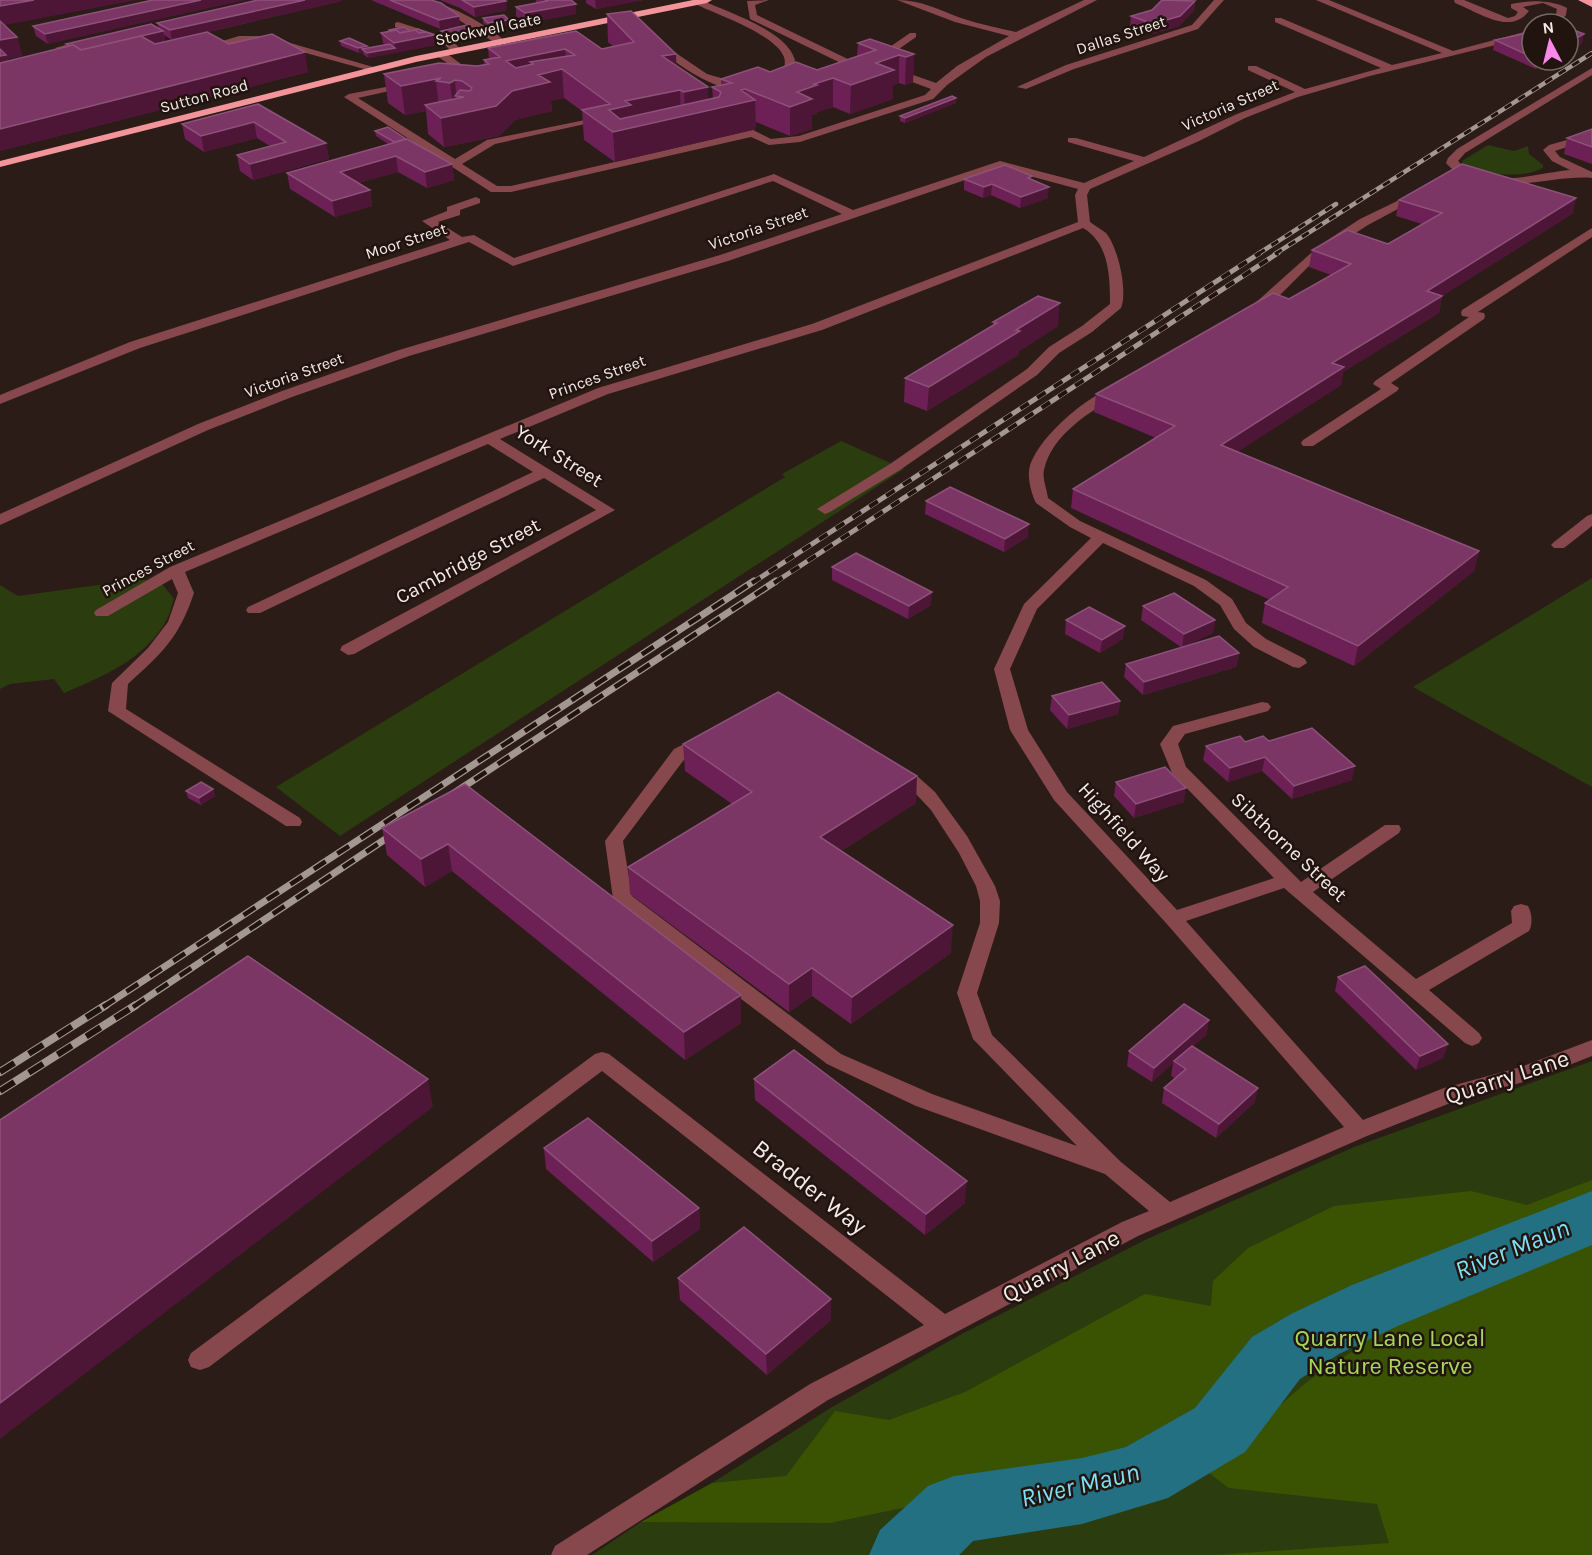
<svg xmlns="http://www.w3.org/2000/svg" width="1592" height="1555" viewBox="0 0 1592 1555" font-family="Karla,sans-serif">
	<rect width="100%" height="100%" fill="#2b1c17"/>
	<g fill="#2b3c0f">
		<path d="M1488 145 1514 151 1528 146 1529 154 1543 165V168C1519 180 1489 173 1464 167L1462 161Z"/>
		<path d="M841 441 904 469 340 836 276 787 785 477 782 474Z"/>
		<path d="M1592 578V787L1413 687Z"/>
		<path d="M142 579 163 585 174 599C171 606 170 615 166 621 145 659 102 677 64 693L54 679 10 684 0 689V585L18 596Z"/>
		<path d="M1592 1061V1555H592L641 1522 712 1483 832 1407 960 1335 1147 1239 1354 1147Z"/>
	</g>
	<path fill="#3a5302" d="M1592 1180V1555H1215L1389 1543 1377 1504 1229 1488 1198 1465 1262 1421 1308 1381 1359 1347 1339 1305 1300 1313 1259 1348 1227 1385 1161 1450 1103 1472 1014 1492 917 1505 830 1523 641 1522 712 1483 786 1476 835 1411 889 1420 965 1392 1145 1294 1211 1306 1213 1281 1248 1248 1334 1206 1471 1191 1527 1205Z"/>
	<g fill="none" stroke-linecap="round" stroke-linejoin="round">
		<path fill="#227081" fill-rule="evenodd" d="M1592 1191V1245L1400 1325 1339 1354 1300 1379 1245 1452 1168 1498 1082 1524 973 1541 959 1555H869L880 1530 928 1486 954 1476 1082 1458 1126 1447 1195 1408 1252 1337 1291 1314 1352 1285Z"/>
		<g fill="#87484d" fill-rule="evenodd">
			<path d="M419 0C444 0 488 25 506 42L497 44 443 10Z"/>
			<path d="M695 0H701C727 12 786 30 795 60L790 79 776 84 771 81 782 75C784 69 786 63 784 57 775 34 716 14 695 4Z"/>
			<path d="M769 0 755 5 757 15 856 63 871 60 910 33H916V37L879 63 936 83 957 66 1009 36 955 22 897 0C921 0 939 10 961 18 979 24 998 28 1016 32L1084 0H1097L986 57 947 85 933 99 800 142 769 145 751 137 511 192H491L344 97 349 94 412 82V86L358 98 455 159 487 140 585 120V124L495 144 462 164 497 186H511L753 130 771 139 799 136 925 95 931 89 869 66 851 68 750 19 747 1Z"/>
			<path d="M1214 0H1224L1198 29 1074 69 1026 89 1017 87 1066 65 1192 25Z"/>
			<path d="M1316 0H1329L1453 51 1532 30V36L1370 76 1298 97 1245 118 1199 141 1090 189 1087 195 1090 222C1095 226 1101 229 1106 233 1118 247 1128 291 1121 308L1092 332 1059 353 1037 375 900 470 830 512 825 514 817 509 890 464 1027 369 1049 347 1082 326 1110 304C1110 276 1109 243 1083 228L822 330 608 394 500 439 615 510 354 654 348 655 340 650 342 646 596 510 544 478 260 613H248L246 610 248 607 533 472 488 444 185 572 194 593C179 638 162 653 128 684L126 709 300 818 302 822 300 826H286L108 711 112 683 148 648 168 622 178 593 172 579 108 616H96L94 613 96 610 170 567 598 388 812 324 1078 222 1075 195 1078 189 1000 168 728 261 409 356 292 397 208 430 0 525V514L198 424 282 391 399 350 720 255 842 214 773 181 513 266 469 242 140 348 0 404V395L130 342 450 240 422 221 447 211V207L476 197 480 199V203L460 210V215L438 222 462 237 474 235 514 258 774 174 853 210 1000 161 1084 183 1134 161 1068 142V138H1076L1144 157 1237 114 1295 92 1248 70V66H1256L1305 89 1381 68 1275 22V18H1281L1392 65 1442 53Z"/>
			<path d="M1454 0H1464L1508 18 1515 16 1518 12 1511 8V4C1529 0 1551 0 1567 8L1566 15 1558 24H1548L1556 14 1557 9 1543 3 1523 7 1529 11C1510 36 1478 12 1455 3Z"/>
			<path d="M398 22 451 39 462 51 453 53 443 43 395 27V23Z"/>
			<path d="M239 36H266L380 69 375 72 266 42H239L218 47 213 44Z"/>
			<path d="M90 38 94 39V43L60 51 55 48Z"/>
			<path d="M670 49 707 74 749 86C730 100 681 68 666 54L665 52Z"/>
			<path d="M437 52H445L470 71 465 74 449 75V71L456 69 437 56Z"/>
			<path d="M1592 68V75L1465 153 1458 161C1484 192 1535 173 1570 170L1552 161 1543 150 1549 145 1592 133V139L1555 151 1560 157 1592 172V178C1546 174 1482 204 1446 163L1448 158 1457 149Z"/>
			<path d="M1420 190 1426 193 1424 195 1368 225 1329 250 1309 266 1270 305 1263 311H1253L1252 308 1253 305 1320 245 1360 219Z"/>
			<path d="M1592 228V237L1478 312 1484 313 1485 316 1484 319 1391 383 1399 388 1397 391 1313 446H1303L1301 443 1303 440 1381 389 1373 384 1375 381 1469 317 1462 316 1461 313 1462 310Z"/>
			<path d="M1115 387 1120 388 1122 391 1120 394C1091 411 1052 434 1044 470 1042 478 1047 490 1048 498L1080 521 1206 580 1232 599 1246 623 1266 639 1305 659 1307 663 1299 668 1293 667 1254 647 1234 629 1220 605 1194 586 1103 543 1037 609 1010 669 1028 730 1067 792 1177 910 1274 878 1172 773 1160 744 1173 726 1262 702 1268 703 1271 707 1268 711 1185 734 1178 744 1186 767 1301 882 1385 825H1399L1401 829 1399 833 1313 892 1416 979 1512 923 1511 911 1514 906 1521 904 1528 906C1532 913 1533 924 1529 931L1429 990 1479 1033 1482 1038 1479 1043 1472 1046 1465 1043 1284 888 1186 921 1363 1120 1444 1088 1521 1067 1592 1040V1056L1534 1079 1458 1100 1367 1136 1138 1236 828 1400 587 1555H551L555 1546 810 1384 924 1325 602 1071 209 1367 200 1370 191 1367 188 1360 191 1353 595 1054 602 1052 609 1054 945 1314 1122 1222 1149 1211 1105 1174 916 1106 827 1064 616 904 613 899 605 841 674 749 704 734 710 735 713 739 710 743 686 757 623 841 632 896 841 1054 932 1094 1077 1146 973 1039 957 993 980 923V901L976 886 959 853 931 810 915 793 887 771 890 767 896 765 916 775 935 792 967 836 995 886 1000 901 999 923 977 993 992 1035 1121 1162 1170 1202 1344 1127 1166 923 1054 800 1010 730 994 669 1024 604 1091 538 1070 527 1036 503C1032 496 1028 480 1029 472 1031 443 1088 394 1115 387Z"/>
			<path d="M1592 514V526L1564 548H1554L1551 545 1554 542 1587 516Z"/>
		</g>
		<g fill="#f2949a" fill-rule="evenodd">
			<path d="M693 0H712L707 3 416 62 0 167V161L416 56Z"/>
			<path d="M1578 0H1592V7Z"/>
		</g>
		<defs>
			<g id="rail-far3">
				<path d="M1258 254 1336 204"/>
				<path d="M1275 254 1592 53"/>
			</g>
			<g id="rail-far2">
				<path d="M752 583 1260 253"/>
				<path d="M774 583 1278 253"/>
			</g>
			<g id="rail-far1">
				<path d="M451 795 776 581"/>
				<path d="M103 1007 754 581"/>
				<path d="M133 1007 399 830"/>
			</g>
			<g id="rail">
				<path d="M0 1072 106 1005"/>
				<path d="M0 1091 136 1005"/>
			</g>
		</defs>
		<use href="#rail-far3" stroke="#a39792" stroke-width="4.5"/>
		<use href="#rail-far2" stroke="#a39792" stroke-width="5"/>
		<use href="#rail-far1" stroke="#a39792" stroke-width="7"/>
		<use href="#rail" stroke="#a39792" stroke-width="8"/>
		<use href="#rail-far3" stroke="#21130e" stroke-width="3" stroke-dasharray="8" stroke-linecap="butt"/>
		<use href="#rail-far2" stroke="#21130e" stroke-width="4" stroke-dasharray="10" stroke-linecap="butt"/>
		<use href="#rail-far1" stroke="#21130e" stroke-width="4.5" stroke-dasharray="14" stroke-linecap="butt"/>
		<use href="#rail" stroke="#21130e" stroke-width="6" stroke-dasharray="17" stroke-linecap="butt"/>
	</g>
	<g fill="#6d2056" fill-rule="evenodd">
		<path d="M153 0 48 44 36 36 33 26Z"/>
		<path d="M371 0H431L459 16 460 26 440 29Z"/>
		<path d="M440 0H504L507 10 475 17 460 8Z"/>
		<path d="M536 0H571L576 14 525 23 516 16V7L536 3Z"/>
		<path d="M586 0H643L596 9 586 3Z"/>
		<path d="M342 1 208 32 229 44 308 72 0 151 4 25 17 37 22 56 7 59 8 61 67 47 66 44 159 28 157 23ZM164 35 172 40 154 44 165 41Z"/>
		<path d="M1195 1 1194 10 1179 26 1152 34 1130 26 1131 16Z"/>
		<path d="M607 14 676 54V65L709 99H713L712 87 721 85V79L770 72 817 70 857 56 858 43 914 54 913 82 905 85 899 83 893 85V99L850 114 833 107 817 112V114L812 115V129L790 136 756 122V129L615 162 584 140 582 111 564 98 551 101 552 111 515 120 499 136 444 147 428 134 426 111 405 115 388 103 384 74 484 65V60L489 59 488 48 602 49 613 46 608 42Z"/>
		<path d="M483 18 509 20 510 25 489 28 483 23Z"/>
		<path d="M389 30 435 45 368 58 363 54V52L359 53 341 46 340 41 367 46 368 48 385 44 383 43 381 33 389 31Z"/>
		<path d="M441 31H475L476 36 450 41 442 35Z"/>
		<path d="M1532 38V60H1553L1536 69 1493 50 1495 40Z"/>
		<path d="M956 98V103L905 123 900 121V116Z"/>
		<path d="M258 104 326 143 329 159 253 180 240 171 237 155 270 146 257 138 204 152 185 139 182 124Z"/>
		<path d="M1592 129V164L1564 154 1567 138Z"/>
		<path d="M375 131 406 139 452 164 454 180 427 188 398 172 358 183 370 190 372 206 335 217 290 189 287 173 388 144 376 136Z"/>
		<path d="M964 179 1032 180 1048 198 1020 208 991 195 983 198 964 190Z"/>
		<path d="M1576 198 1572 214 1442 296 1439 313 1343 372 1341 385 1237 452 1479 551 1474 571 1354 666 1262 623 1265 603 1270 600 1071 508 1073 489 1156 438 1094 412 1096 394 1289 299 1331 275 1309 267 1312 250 1388 244 1422 224 1396 216 1399 200Z"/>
		<path d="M993 322 1058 326 1019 351 1018 355 927 411 904 402 905 378 993 326Z"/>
		<path d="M926 501 1028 537 1004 552 925 514Z"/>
		<path d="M832 567 931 605 908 619 832 580Z"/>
		<path d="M1143 606 1215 620 1213 633 1188 645 1239 653 1236 667 1143 695 1124 677 1126 664 1181 647 1141 620Z"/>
		<path d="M1066 620 1123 639 1100 653 1065 634Z"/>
		<path d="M1052 696 1120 701 1118 714 1067 729 1050 710Z"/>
		<path d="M1269 741 1352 780 1292 799 1262 771 1228 782 1203 760 1206 746 1245 742Z"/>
		<path d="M683 744 916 803 841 851 951 953 851 1024 812 996 789 1012 630 894 628 867 732 804 685 771Z"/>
		<path d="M1116 782 1184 802 1134 818 1114 796Z"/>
		<path d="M465 784 741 995V1023L685 1060 452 871 425 887 387 855 382 828Z"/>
		<path d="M213 789 215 796 201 805 188 798 186 791Z"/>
		<path d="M1338 977 1448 1044 1443 1058 1416 1070 1335 991Z"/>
		<path d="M1207 1034 1192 1047 1255 1102 1216 1138 1162 1103 1164 1088 1175 1078 1171 1076 1173 1063 1152 1082 1127 1066 1129 1051Z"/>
		<path d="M754 1079 965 1203 925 1235 755 1100Z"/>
		<path d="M544 1148 699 1208 700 1229 653 1262 546 1169Z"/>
		<path d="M678 1278 831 1320 767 1375 680 1300Z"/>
	</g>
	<g fill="#4d1536">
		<path d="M34 0H137L0 26V6Z"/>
		<path d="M201 0H246L48 44 45 34Z"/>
		<path d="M305 0H342V1L172 40 170 30Z"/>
		<path d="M595 0H643L596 9Z"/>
		<path d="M506 1 507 10 475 17 474 7Z"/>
		<path d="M1195 1 1194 10 1179 26 1152 34 1153 24Z"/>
		<path d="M576 4V14L525 23V13Z"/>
		<path d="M459 16 460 26 440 29 439 20Z"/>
		<path d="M509 20 510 25 489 28 488 23Z"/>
		<path d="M163 31 165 41 81 61 78 51Z"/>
		<path d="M475 31 476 36 450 41 449 36Z"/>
		<path d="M1584 34 1582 44 1568 52V43Z"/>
		<path d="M434 35 435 45 396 53 394 43Z"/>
		<path d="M17 37 22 56 7 59 11 74 0 77V40Z"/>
		<path d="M367 46 368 51 362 49 363 52 359 53 358 48Z"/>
		<path d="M395 48 396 53 368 58 367 53Z"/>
		<path d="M565 49 567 73 562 69 564 98 551 101 552 111 515 120 499 136 444 147 441 118 496 106 512 91 538 85V84H534L533 64 530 62 532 85 509 90 506 61Z"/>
		<path d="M305 52 308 72 0 151V129Z"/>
		<path d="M676 54 677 82 662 56Z"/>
		<path d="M914 54 913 82 905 85 906 57Z"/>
		<path d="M899 55V83L893 85V99L850 114 851 85 876 63Z"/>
		<path d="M1538 60H1553L1536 69Z"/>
		<path d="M441 78 436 81 439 108 425 105 426 111 405 115 401 86Z"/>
		<path d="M833 78V107L817 112V114L812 115V129L790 136V107L797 92 814 84Z"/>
		<path d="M455 80 457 109 454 112 450 83Z"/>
		<path d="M708 87 709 110 741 90 745 89 746 102 755 100 756 129 615 162 613 132 609 110 625 101 680 90 681 116H685L684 92Z"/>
		<path d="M956 98V103L905 123V118Z"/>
		<path d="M254 122 257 138 204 152 201 136Z"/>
		<path d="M326 143 329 159 253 180 250 164Z"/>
		<path d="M396 156 398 172 342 188 340 172Z"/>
		<path d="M452 164 454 180 427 188 425 172Z"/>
		<path d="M992 184 991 195 983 198 984 187Z"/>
		<path d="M1049 187 1048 198 1020 208 1021 197Z"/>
		<path d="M370 190 372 206 335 217 332 201Z"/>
		<path d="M1576 198 1572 214 1442 296 1439 313 1343 372 1341 385 1219 464 1221 445 1332 363 1427 291Z"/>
		<path d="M1060 303 1058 326 1019 351 1018 355 927 411 929 387 1016 330Z"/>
		<path d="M1029 524 1028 537 1004 552 1005 539Z"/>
		<path d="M1479 551 1474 571 1354 666 1358 646Z"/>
		<path d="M932 592 931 605 908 619 909 606Z"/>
		<path d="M1215 620 1213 633 1182 648 1184 634Z"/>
		<path d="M1125 626 1123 639 1100 653 1102 640Z"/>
		<path d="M1239 653 1236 667 1143 695 1144 682Z"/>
		<path d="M1120 701 1118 714 1067 729 1069 715Z"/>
		<path d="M1265 757 1262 771 1228 782 1230 768Z"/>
		<path d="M1355 766 1352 780 1292 799 1294 786Z"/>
		<path d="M917 776 916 803 820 864V837Z"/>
		<path d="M1186 788 1184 802 1134 818 1136 804Z"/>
		<path d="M213 789 215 796 201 805 199 798Z"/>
		<path d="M448 844 452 871 425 887 421 859Z"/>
		<path d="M953 925 951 953 851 1024 852 997Z"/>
		<path d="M812 968V996L789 1012V984Z"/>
		<path d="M741 995V1023L685 1060 684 1032Z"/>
		<path d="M1209 1020 1207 1034 1175 1062 1174 1061 1173 1063 1152 1082 1154 1068Z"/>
		<path d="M1448 1044 1443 1058 1416 1070 1420 1056Z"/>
		<path d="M428 1079 433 1107 0 1439V1403Z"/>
		<path d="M1258 1088 1255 1102 1216 1138 1219 1124Z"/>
		<path d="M967 1181 965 1203 925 1235 926 1214Z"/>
		<path d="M699 1208 700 1229 653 1262 652 1241Z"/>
		<path d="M831 1299V1320L767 1375 766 1354Z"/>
	</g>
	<g fill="#7c3665" stroke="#8e527a" stroke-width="1.5" fill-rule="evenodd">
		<path d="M0 0H34L0 6Z"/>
		<path d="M153 0H201L45 34 33 26Z"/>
		<path d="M258 0H305L170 30 157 23Z"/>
		<path d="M390 0H431L441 3 459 16 439 20Z"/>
		<path d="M462 0H504L506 1 474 7Z"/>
		<path d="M545 0H571L576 4 525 13 516 7 547 1Z"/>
		<path d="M1162 0 1195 1 1180 16 1153 24 1131 16 1152 10Z"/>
		<path d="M631 11 676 54 662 56 708 87 684 92 680 90 625 101 631 105 609 110 620 119 719 97 721 92 712 87 732 83 721 79 758 67 770 72 796 62 817 70 876 50 858 43 870 39 914 54 906 57 899 55 876 63 894 70 851 85 833 78 814 84 817 85 797 92 812 99 790 107 745 89 741 90 755 100 613 132 582 110 610 104 562 69 538 75 550 82 512 91 496 106 441 118 425 105 464 97 455 96 460 90 470 91 472 88 462 81 455 80 450 83 436 81 441 78 401 86 384 74 439 63 477 66 489 64 484 60 500 57 488 48 576 31 602 49 634 42 607 14ZM565 49 575 55 530 62 533 64 516 68 506 61Z"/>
		<path d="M504 15 509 20 488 23 483 18Z"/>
		<path d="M0 21 17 37 0 40Z"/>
		<path d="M151 24 163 31 81 50 73 45 70 46 66 44Z"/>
		<path d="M467 25 475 31 449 36 441 31Z"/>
		<path d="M404 27 410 31 400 33 396 30 390 31 389 30Z"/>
		<path d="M1568 28 1584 34 1568 43Z"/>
		<path d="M418 29 425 32 419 33 415 30Z"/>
		<path d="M396 30 400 33 415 30 419 33 426 32 434 35 394 43 381 33Z"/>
		<path d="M207 32 229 44 272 34 305 52 0 129V63L73 45 81 50 141 36 155 44Z"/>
		<path d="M1523 34 1532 38V57L1495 40Z"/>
		<path d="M349 38 367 46 358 48 340 41Z"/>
		<path d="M390 44 395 48 367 53 362 49Z"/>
		<path d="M0 49 6 55 0 56Z"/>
		<path d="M952 96 956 98 905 118 900 116Z"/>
		<path d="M258 104 326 143 250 164 237 155 286 142 254 122 201 136 182 124Z"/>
		<path d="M388 127 406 139 394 142 375 131Z"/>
		<path d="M1592 129V147L1567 138Z"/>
		<path d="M407 139 452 164 425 172 396 156 340 172 370 190 332 201 287 173Z"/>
		<path d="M1462 164 1576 198 1427 291 1442 296 1332 363 1344 367 1221 445 1479 551 1358 646 1265 603 1288 587 1073 489 1175 426 1096 394 1273 293 1289 299 1351 264 1312 250 1347 230 1388 244 1442 213 1399 200Z"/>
		<path d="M1005 165 1032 176 1028 178 1049 187 1021 197 992 184 984 187 964 179Z"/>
		<path d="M1038 296 1060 303 1016 330 1020 331 929 387 905 378 997 323 993 322Z"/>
		<path d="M950 487 1029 524 1005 539 926 501Z"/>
		<path d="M856 553 932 592 909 606 832 567Z"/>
		<path d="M1174 593 1215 620 1184 634 1143 606Z"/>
		<path d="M1089 607 1125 626 1102 640 1066 620Z"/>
		<path d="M1219 636 1239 653 1144 682 1126 664Z"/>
		<path d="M1102 682 1120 701 1069 715 1052 696Z"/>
		<path d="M778 692 917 776 820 837 953 925 852 997 812 968 789 984 628 867 752 792 683 744Z"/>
		<path d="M1312 728 1355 766 1294 786 1265 757 1230 768 1206 746 1240 736 1245 742 1263 736 1269 741Z"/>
		<path d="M1165 767 1186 788 1136 804 1116 782Z"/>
		<path d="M201 782 213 789 199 798 186 791Z"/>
		<path d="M465 784 741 995 684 1032 448 844 421 859 382 828Z"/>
		<path d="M248 956 428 1079 0 1403V1120Z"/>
		<path d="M1365 966 1448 1044 1420 1056 1338 977Z"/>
		<path d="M1184 1004 1209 1020 1154 1068 1129 1051Z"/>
		<path d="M1192 1046 1258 1088 1219 1124 1164 1088 1186 1069 1174 1061Z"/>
		<path d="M794 1050 967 1181 926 1214 754 1079Z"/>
		<path d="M588 1118 699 1208 652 1241 544 1148Z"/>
		<path d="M744 1227 831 1299 766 1354 678 1278Z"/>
	</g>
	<g text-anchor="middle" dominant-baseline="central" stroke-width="5" stroke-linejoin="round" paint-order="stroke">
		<g font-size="16" fill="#f4eae6" stroke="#21130e">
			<text transform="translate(488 29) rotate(-12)">Stockwell Gate</text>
			<text transform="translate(1121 35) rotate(-18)">Dallas Street</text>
			<text transform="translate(204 96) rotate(-15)">Sutton Road</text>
			<text transform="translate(1230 105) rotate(-24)">Victoria Street</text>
			<text transform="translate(758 228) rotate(-19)">Victoria Street</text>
			<text transform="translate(406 241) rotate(-18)">Moor Street</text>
			<text transform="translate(294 375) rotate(-20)">Victoria Street</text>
			<text transform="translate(597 377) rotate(-20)">Princes Street</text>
			<text transform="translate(148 568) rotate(-28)">Princes Street</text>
		</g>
		<g font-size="20" fill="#f4eae6" stroke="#21130e">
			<text transform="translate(559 456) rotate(32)">York Street</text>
			<text transform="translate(468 561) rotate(-28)">Cambridge Street</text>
			<text transform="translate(1124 832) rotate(48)">Highfield Way</text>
			<text transform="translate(1289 847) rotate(43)">Sibthorne Street</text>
		</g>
		<g font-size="24" fill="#f4eae6" stroke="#21130e">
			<text transform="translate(1507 1077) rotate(-18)">Quarry Lane</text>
			<text transform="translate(810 1187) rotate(38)">Bradder Way</text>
			<text transform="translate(1061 1266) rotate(-28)">Quarry Lane</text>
		</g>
		<g font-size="24" fill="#a7d65c" stroke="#21130e">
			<text x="1390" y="1338">Quarry Lane Local<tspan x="1390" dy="28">Nature Reserve</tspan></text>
		</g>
		<g font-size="26" font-style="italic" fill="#7fdff5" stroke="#21130e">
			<text transform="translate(1512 1249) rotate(-22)">River Maun</text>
			<text transform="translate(1080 1485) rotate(-13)">River Maun</text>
		</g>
	</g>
	<g transform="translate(1550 42) rotate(353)"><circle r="28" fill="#21130e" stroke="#756964" stroke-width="1.5"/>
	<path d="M0-4.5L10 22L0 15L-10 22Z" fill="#f888ea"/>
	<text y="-9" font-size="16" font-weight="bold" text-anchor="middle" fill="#f4eae6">N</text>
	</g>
</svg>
